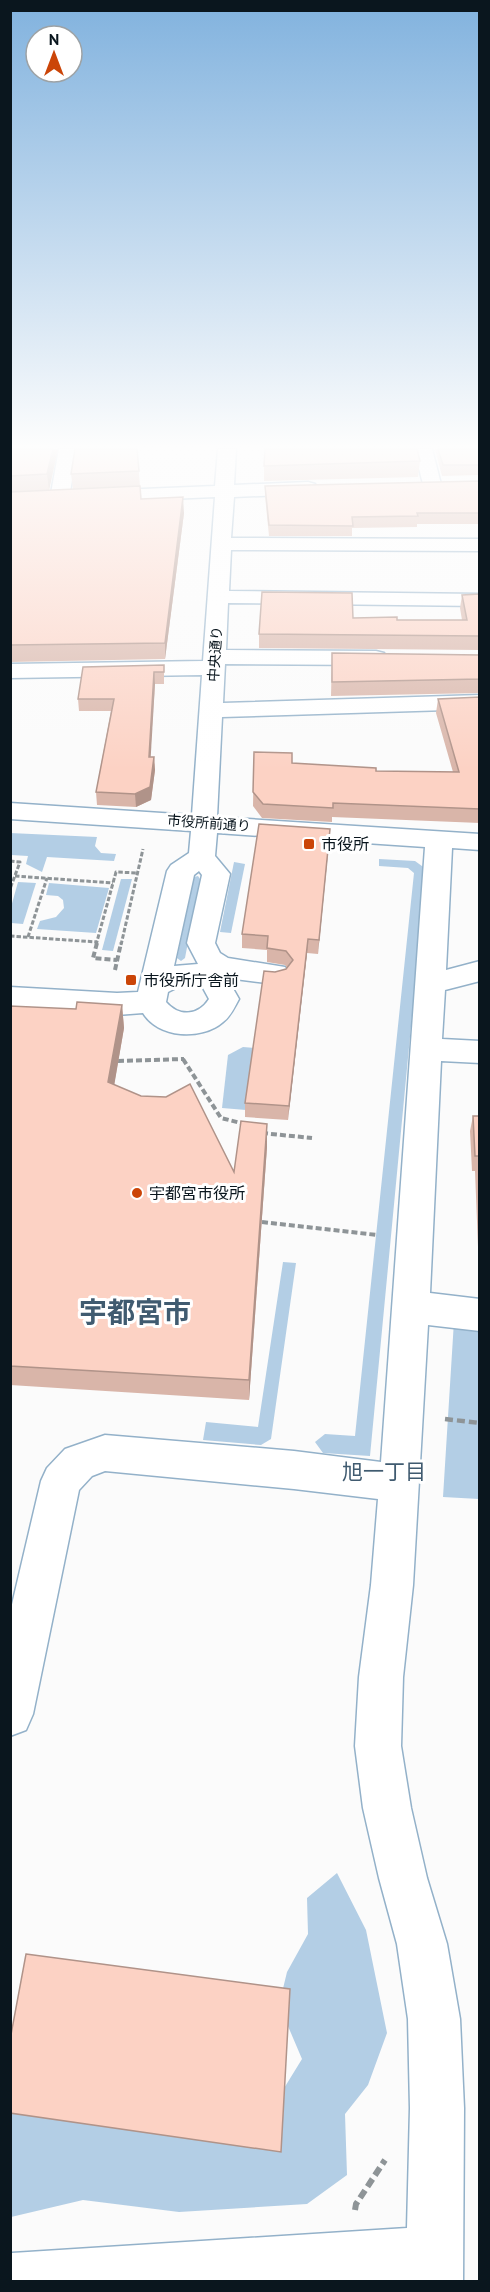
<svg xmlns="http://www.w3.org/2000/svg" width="490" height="2292" viewBox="0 0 490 2292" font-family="'PT Sans','Noto Sans JP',sans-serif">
	<rect width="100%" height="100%" fill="#fbfbfb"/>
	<g fill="#b3cee5">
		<path d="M10 833 97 837 95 846 101 853 116 854 114 861 47 857 42 872 26 864 28 856 11 855Z"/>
		<path d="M379 859 415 861 426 869 370 1456 323 1453 315 1442 325 1434 355 1436 414 873 408 868 379 866Z"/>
		<path d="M234 862 245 864 231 933 220 932Z"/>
		<path d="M198 876 200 879 185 958 181 961 177 958 194 877Z"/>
		<path d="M121 879H132L113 951 102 950Z"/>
		<path d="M18 882 36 883 23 924 11 923V907Z"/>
		<path d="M49 883 109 888 96 933 37 929 40 921 56 917 64 908 63 900 58 896 46 895Z"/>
		<path d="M243 1047 255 1048 246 1110 222 1108 228 1055Z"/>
		<path d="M283 1262 296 1263 271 1439 261 1445 203 1440 206 1422 258 1427Z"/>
		<path d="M454 1321 479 1324V1499L443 1497Z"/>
		<path d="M337 1873 366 1930 387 2033 368 2085 345 2114 347 2175 307 2204 179 2212 83 2200 11 2217V2100L270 2111 302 2059 279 2005 287 1972 308 1934 307 1898Z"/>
	</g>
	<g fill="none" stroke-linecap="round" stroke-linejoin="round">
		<defs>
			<g id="minor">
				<path d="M59 449H77L70 492 215 486 218 449H236L234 485 308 482 315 484 317 488 315 492 308 494 234 497 231 538 480 539V551L231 550 229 591 480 594V606L228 603 226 650 376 651 384 653 387 658 384 663 376 665 225 664 223 703 480 695V709L222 717 217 817 480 834V850L452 848 446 970 480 961V981L445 990 442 1039 480 1041V1063L441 1061 430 1293 480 1299V1331L428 1325 413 1585 403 1677 401 1746 411 1808 427 1878 447 1944 460 2019 464 2108 463 2282H10L12 2253 407 2228 410 2108 408 2019 397 1944 379 1878 363 1808 355 1746 359 1677 371 1585 378 1499 294 1489 105 1471 92 1476 79 1490 33 1714 26 1730 10 1736V1613L41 1481 47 1468 65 1449 105 1435 294 1451 381 1462 425 847 217 833 215 856 230 874 215 943 220 953 228 958 285 967 290 974 285 981 275 984 227 978 239 999C234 1008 231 1016 223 1022 201 1041 158 1038 143 1013L117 1015 10 1007V987L117 993 138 992 167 871 171 865 189 853 191 831 10 819V803L192 815 202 675 10 678V664L203 661 215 497 10 506V494L51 493ZM199 871 202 875 187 943 198 964 174 966 194 875ZM195 984 203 988 209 999C198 1016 179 1017 166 1002L168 992 182 985Z"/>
				<path d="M414 449H432L441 484 439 488H425L423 484Z"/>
			</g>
		</defs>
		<use href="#minor" stroke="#93b1c9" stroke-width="3"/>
		<g stroke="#8e9497" stroke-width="3" stroke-dasharray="4.5 2" stroke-linecap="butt">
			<path d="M10 861 20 862 10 889"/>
			<path d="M15 876 113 883"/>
			<path d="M10 936 97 942"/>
			<path d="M28 937 47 878"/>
			<path d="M96 945 116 872 138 873"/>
			<path d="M121 945 143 849"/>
		</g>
		<g stroke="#8e9497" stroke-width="4" stroke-dasharray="6 3" stroke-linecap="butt">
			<path d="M97 943 93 958 117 960"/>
			<path d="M115 970 121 943"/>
			<path d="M183 1059 221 1118 245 1124"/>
			<path d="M118 1061 184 1059"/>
			<path d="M262 1133 312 1138"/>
			<path d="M262 1222 377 1235"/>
		</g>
		<path stroke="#8e9497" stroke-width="4.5" stroke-dasharray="8 4" stroke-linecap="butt" d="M445 1419 480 1423"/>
		<path stroke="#8e9497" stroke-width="6" stroke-dasharray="9 4.5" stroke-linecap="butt" d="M355 2210 356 2204 385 2160"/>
		<use href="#minor" fill="#fff" fill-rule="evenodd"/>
	</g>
	<g fill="#d9b5a9">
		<path d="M10 449H58L49 490 10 492Z"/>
		<path d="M137 449 141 499 184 513 165 659 10 662V492L73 489 71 474Z"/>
		<path d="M435 449H480V475L442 476Z"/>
		<path d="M420 461 418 477 264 481V466Z"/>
		<path d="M480 481V524H417V527L352 528V536H269L265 496V486Z"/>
		<path d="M480 594V650L259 648V634L353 618 397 620H462L460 608 462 595Z"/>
		<path d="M332 653 480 655V693L331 696Z"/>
		<path d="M164 665V684H155L150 757H154L155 770 151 800 136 807 97 805 96 792 111 711H79L78 699Z"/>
		<path d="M480 697V823L332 817V822L262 818 253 806 254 752 292 763 376 771 453 772 436 713 438 699Z"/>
		<path d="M330 829 318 954 307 953 288 1120 245 1117V1103L275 972 286 969 287 968 285 965 267 962V950L242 948V934Z"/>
		<path d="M122 1005 124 1028 114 1085 234 1172 267 1147 249 1400 10 1385V1006L76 1009Z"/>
		<path d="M473 1116H480V1247H478L475 1171H472L470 1131Z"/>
	</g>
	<g fill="#b09389">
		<path d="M53 449H58L49 490 47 474Z"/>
		<path d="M183 497 184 513 165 659V643Z"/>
		<path d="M154 672 155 684 150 769 149 757Z"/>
		<path d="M154 757 155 770 151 800 136 807 135 794Z"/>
		<path d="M330 829 329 843 318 954 319 940Z"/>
		<path d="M308 939 307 953 288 1120 289 1106Z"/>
		<path d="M122 1005 124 1028 111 1104 108 1082Z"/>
		<path d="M267 1124V1147L249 1400V1380Z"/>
	</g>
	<g fill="#fcd2c4" stroke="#b09389" stroke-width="1.5">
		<path d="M10 449H53L47 474 10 476Z"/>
		<path d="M75 449H137L139 471 71 474Z"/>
		<path d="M265 449H417L420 461 264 466Z"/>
		<path d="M438 449H480V465H443Z"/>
		<path d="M480 481V513H417L418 516 352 517 353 526 269 525 265 486Z"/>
		<path d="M140 486 141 499 183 497 165 643 10 645V492Z"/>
		<path d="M262 592 352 593 353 618 397 617V620H467L462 595 480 594V636L259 634Z"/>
		<path d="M332 653 480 655V679L332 682Z"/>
		<path d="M164 665V672H154L149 757H154L150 787 135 794 96 792 114 699H78L83 667Z"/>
		<path d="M480 697V809L333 803V808L263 804 253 792 254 752 292 753V763L376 768V771L459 772 438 699Z"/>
		<path d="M259 824 330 829 319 940 308 939 289 1106 245 1103 264 971 275 972 286 969 293 960 286 951 267 948 268 936 242 934Z"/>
		<path d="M77 1002 122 1005 108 1082 141 1096 166 1097 190 1084 234 1172 241 1121 267 1124 249 1380 10 1366V1006L76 1009Z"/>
		<path d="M473 1116H480V1168L479 1156H475Z"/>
		<path d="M26 1954 290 1989 281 2152 10 2113V2040Z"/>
	</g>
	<linearGradient id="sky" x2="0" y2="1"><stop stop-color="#81b2de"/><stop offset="0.58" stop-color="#fdfdfd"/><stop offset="1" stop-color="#fdfdfd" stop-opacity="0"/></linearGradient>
	<rect width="490" height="770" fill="url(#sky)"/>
	<g fill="#cb4508" stroke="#fff" stroke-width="2">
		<rect x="303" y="838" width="12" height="12" rx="3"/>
		<rect x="125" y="974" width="12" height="12" rx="3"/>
		<circle cx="137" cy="1193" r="6"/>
	</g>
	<g text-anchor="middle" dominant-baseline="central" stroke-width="6" stroke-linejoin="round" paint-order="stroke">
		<g font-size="14" fill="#0a161e" stroke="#fff">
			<text transform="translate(215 654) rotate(-86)">中央通り</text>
			<text transform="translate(209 823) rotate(4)">市役所前通り</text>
		</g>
		<g font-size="16" fill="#0a161e" stroke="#fff" text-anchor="start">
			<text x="321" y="844">市役所</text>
			<text x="143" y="980">市役所庁舎前</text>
			<text x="149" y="1193">宇都宮市役所</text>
		</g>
		<g font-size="21" fill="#405b70" stroke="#fff">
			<text x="384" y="1471">旭一丁目</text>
		</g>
		<g font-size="28" font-weight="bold" fill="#405b70" stroke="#fff">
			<text x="135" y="1311">宇都宮市</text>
		</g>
	</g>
	<rect width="490" height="2292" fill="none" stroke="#0a161e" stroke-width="24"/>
	<g transform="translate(54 54)"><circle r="28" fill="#ffffff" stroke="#9da2a5" stroke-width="1.5"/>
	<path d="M0-4.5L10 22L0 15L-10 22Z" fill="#cb4508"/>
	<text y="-9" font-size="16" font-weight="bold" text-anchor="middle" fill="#0a161e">N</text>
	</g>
</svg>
